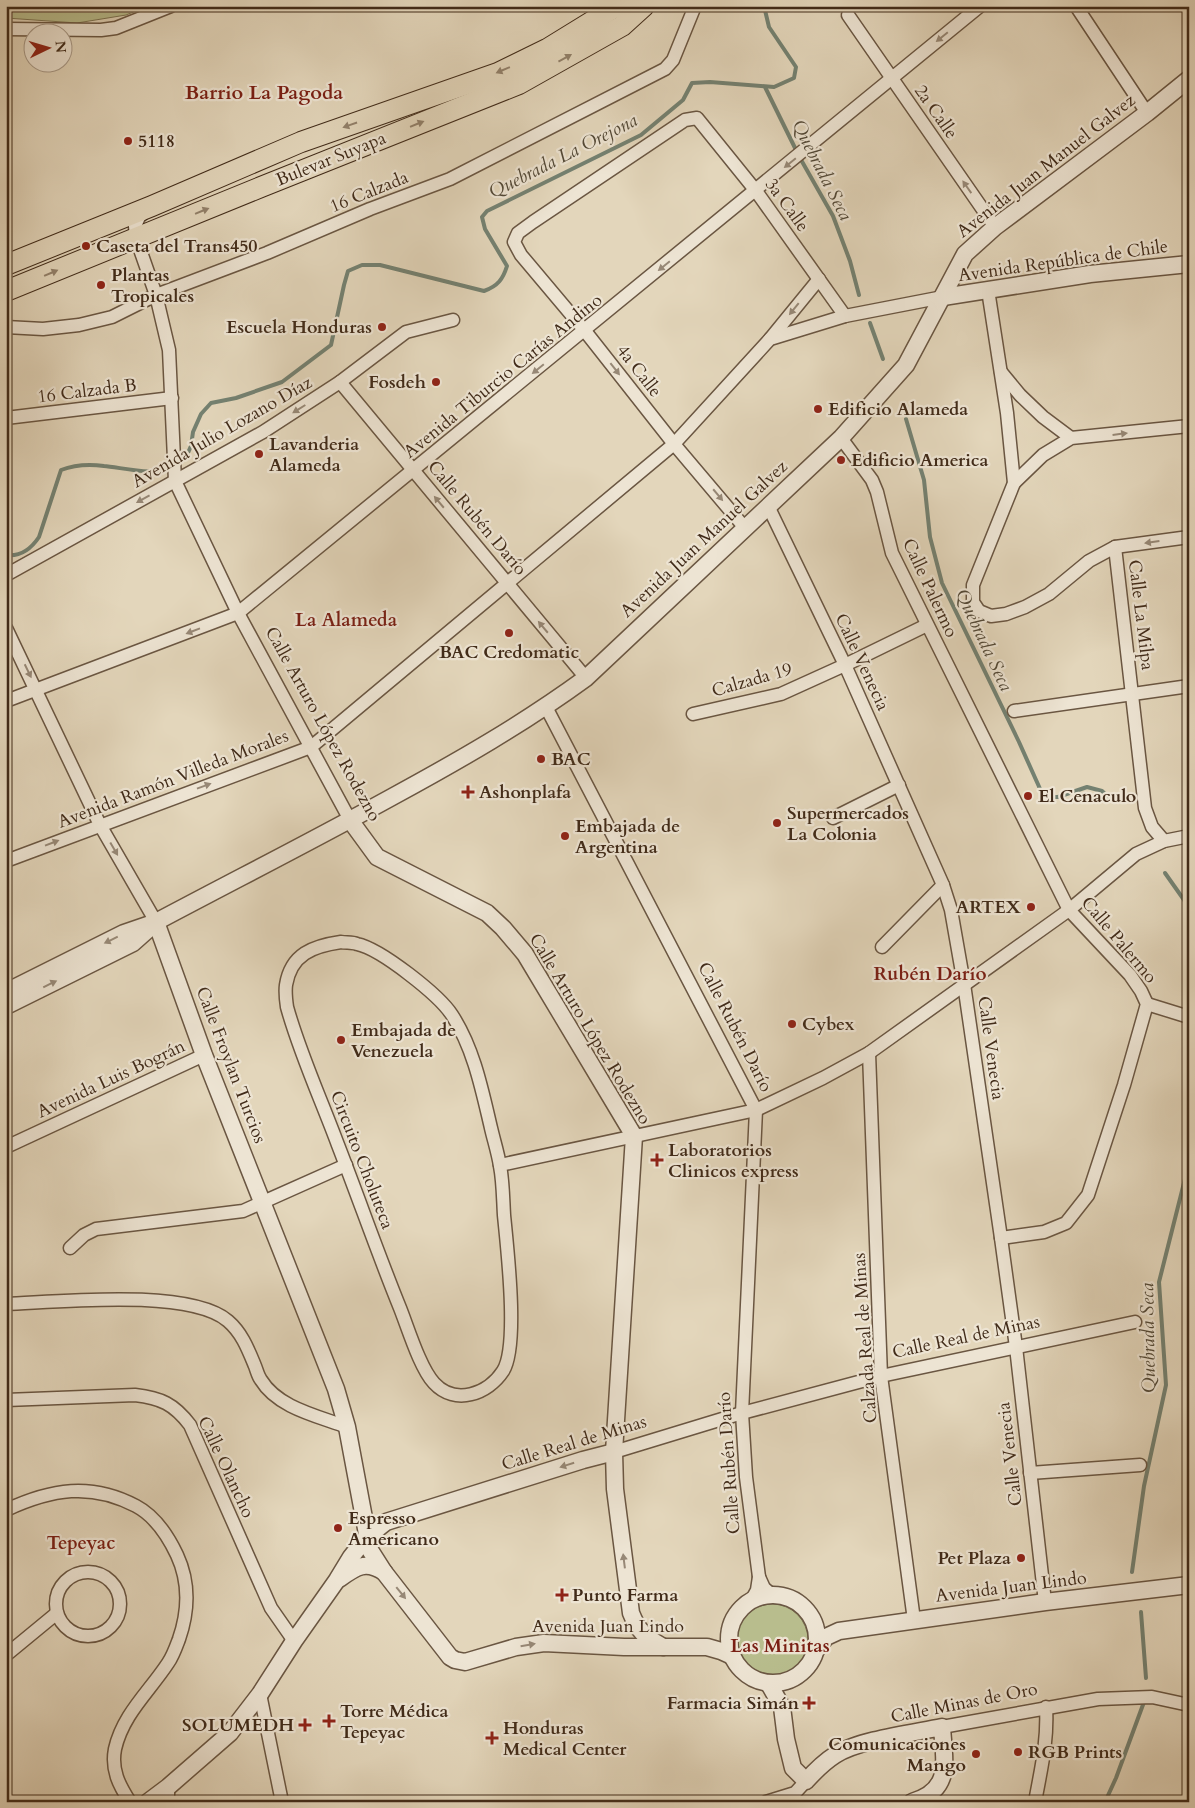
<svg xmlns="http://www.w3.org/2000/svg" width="1195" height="1808" viewBox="0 0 1195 1808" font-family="Cardo,serif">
	<rect width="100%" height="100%" fill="#e3d6bb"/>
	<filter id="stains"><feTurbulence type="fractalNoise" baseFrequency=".004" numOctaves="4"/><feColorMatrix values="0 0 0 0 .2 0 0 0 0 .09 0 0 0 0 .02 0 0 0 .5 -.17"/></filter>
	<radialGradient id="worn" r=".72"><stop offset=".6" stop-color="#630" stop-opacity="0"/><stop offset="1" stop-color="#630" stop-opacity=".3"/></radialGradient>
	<g fill="#b8bd8d" stroke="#7c7453">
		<path d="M6 6H148L126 15 77 23 6 18Z"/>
		<circle cx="772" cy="1640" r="36"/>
	</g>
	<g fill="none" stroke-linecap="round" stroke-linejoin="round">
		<g stroke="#748171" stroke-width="4">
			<path d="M839 6 845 8 862 6"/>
			<path d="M765 87 797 152"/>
			<path d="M800 158 833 216 850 261 859 295"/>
			<path d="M870 323 883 359"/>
			<path d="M906 419 924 480 930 537 942 583 1019 742 1041 791 1048 797H1058L1087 787 1102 791 1109 798"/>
			<path d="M178 462 187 455 191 446 193 432 201 414 211 403 236 398 282 382 331 345 344 285 348 271 362 265H380L484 291C498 286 503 279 507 266L485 229 482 217 487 211 641 135 683 100 692 83 710 82 774 87 794 78 796 67 769 27 764 6"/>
			<path d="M6 555C21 557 31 549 39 537L61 470C74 465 89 464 104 466 119 467 159 477 170 468"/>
			<path d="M1165 873 1189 907"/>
			<path d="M1132 1572 1144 1486 1166 1385 1159 1282 1189 1163"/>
			<path d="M1141 1612 1146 1678"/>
			<path d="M1105 1802 1116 1778 1144 1702"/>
		</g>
		<defs>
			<g id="minor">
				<path d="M1076 6 1147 113"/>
				<path d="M848 15 995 227"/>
				<path d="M6 29 101 30 116 28 171 6"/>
				<path d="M147 210 139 217 135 226 136 238 156 295 169 350 175 481 238 613 350 820"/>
				<path d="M988 290 1007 413 1014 483 973 585V602L979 611 991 616 1006 614 1025 607 1049 594 1089 561 1115 547 1189 537"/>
				<path d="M6 327 43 329 79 325 112 317 156 295 267 253 370 209 450 179 665 69 673 60 695 6"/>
				<path d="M770 339 819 279"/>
				<path d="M1001 372 1020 395 1043 417 1071 438"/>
				<path d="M340 382 586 678"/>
				<path d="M6 418 172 398"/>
				<path d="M841 438 872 480 877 492 892 553 1069 910 1130 975 1141 991 1147 1004 1124 1085 1088 1195 1066 1223 1044 1232 1001 1238"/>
				<path d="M1014 483 1043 455 1071 438 1189 426"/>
				<path d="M768 506 845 665 943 885 951 910 964 984 1001 1238 1016 1347 1045 1602"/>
				<path d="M745 528 674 444 585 331 521 255 514 242 518 233 533 222 685 120 697 118 756 191 845 316"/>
				<path d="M1115 547 1145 808 1152 827 1164 841"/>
				<path d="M6 575 263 432 340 382 406 332 453 320"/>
				<path d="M6 628 100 825 156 922"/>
				<path d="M6 701 238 613 980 6"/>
				<path d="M546 707 756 1110 742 1413 746 1477 759 1577 757 1590 751 1601"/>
				<path d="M1014 711 1189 686"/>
				<path d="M693 714 781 694 845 665 927 625"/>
				<path d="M833 818 899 785"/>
				<path d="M6 861 311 747 674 444 770 339 845 316 943 297"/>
				<path d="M341 942C346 943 352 942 357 944 381 949 439 995 452 1015 474 1049 482 1090 491 1128 494 1141 498 1153 500 1166 503 1181 503 1198 504 1215 507 1247 519 1346 503 1371 488 1394 455 1406 434 1383 420 1368 408 1328 400 1308 378 1254 359 1199 338 1145 321 1099 300 1054 287 1007 286 1000 285 992 286 985 291 954 313 946 341 942Z"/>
				<path d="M882 947 943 885"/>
				<path d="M1147 1004 1189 1017"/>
				<path d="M869 1053 881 1376 914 1620"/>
				<path d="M6 1147 204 1055"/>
				<path d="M500 1165 756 1110 823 1078 869 1053 1069 910 1136 854 1164 841 1189 836"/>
				<path d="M70 1248 84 1235 96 1229 243 1211 346 1165"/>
				<path d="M6 1304C58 1302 189 1288 228 1321 242 1333 248 1349 255 1366 257 1371 258 1376 261 1380 278 1408 318 1416 347 1427"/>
				<path d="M6 1400 135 1395C161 1398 174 1404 190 1425L271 1608 294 1641"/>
				<path d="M614 1452 742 1413 881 1376 1135 1322"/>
				<path d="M1030 1473 1140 1465"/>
				<path d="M6 1510C51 1489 91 1482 136 1506 155 1516 168 1536 177 1555 190 1583 189 1610 179 1639 176 1647 173 1656 168 1663 149 1692 123 1714 115 1749 111 1770 119 1785 130 1802"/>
				<circle cx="88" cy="1604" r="32"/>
				<path d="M759 1577 764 1588 772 1595"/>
				<path d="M6 1655 57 1613"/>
				<path d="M260 1694 282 1802"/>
				<path d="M942 1727 1098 1699 1152 1697 1189 1705"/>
				<path d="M168 1787V1802"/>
				<path d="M766 1802 795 1793 806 1781"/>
				<path d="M1035 1802C1041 1769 1048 1741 1046 1707"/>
			</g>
			<g id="tertiary">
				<path d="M943 297 1090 274 1189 264"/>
				<path d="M350 820 377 857 487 913 503 928 525 954 634 1136 614 1452 615 1489 631 1613C639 1633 645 1636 663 1647"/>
				<path d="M156 922 204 1055 336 1389 347 1427 370 1550 384 1572 450 1657 455 1660 465 1662 516 1647 544 1643 624 1647H707L721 1651 732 1656"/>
				<path d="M6 992 124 933 156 922C235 880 314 840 392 797 460 760 523 724 586 678L841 438 906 365 965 254 995 227 1147 113 1189 79"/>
				<path d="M6 1006 133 943 151 927"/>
				<path d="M339 1579C356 1567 365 1560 384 1572"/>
				<circle cx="773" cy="1639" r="44"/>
				<path d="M817 1649 826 1637 839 1631 1045 1602 1189 1585"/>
				<path d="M769 1684 782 1707 786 1739 793 1768 806 1781C815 1771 824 1762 835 1755 858 1740 913 1733 942 1727 944 1761 953 1790 912 1802"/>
				<path d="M148 1802 168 1787 230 1733 260 1694 294 1641 337 1580 351 1557 367 1537 386 1522 583 1460 614 1452"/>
			</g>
			<g id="primary">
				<path d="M6 265 152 206 301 142 498 73 547 49 617 6"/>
				<path d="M6 291 261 187 519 84 622 26 644 6"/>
			</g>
		</defs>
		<use href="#minor" stroke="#6a5642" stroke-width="15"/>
		<use href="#tertiary" stroke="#6a5642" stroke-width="19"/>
		<use href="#primary" stroke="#412b19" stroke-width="22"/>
		<use href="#minor" stroke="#ede4d3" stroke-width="12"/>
		<use href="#tertiary" stroke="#ede4d3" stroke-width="16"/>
		<use href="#primary" stroke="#e3d6bb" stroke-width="20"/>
	</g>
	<defs><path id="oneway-solid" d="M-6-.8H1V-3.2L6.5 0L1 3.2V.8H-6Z" transform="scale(1.25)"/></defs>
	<g fill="#978876">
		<use href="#oneway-solid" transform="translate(942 37) rotate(141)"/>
		<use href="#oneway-solid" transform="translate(790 163) rotate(141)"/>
		<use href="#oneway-solid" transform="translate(967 187) rotate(-125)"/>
		<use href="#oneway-solid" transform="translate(664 266) rotate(141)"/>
		<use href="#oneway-solid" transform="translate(794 309) rotate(129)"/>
		<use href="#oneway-solid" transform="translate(538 369) rotate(141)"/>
		<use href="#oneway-solid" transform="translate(615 369) rotate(52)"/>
		<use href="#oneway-solid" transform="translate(299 409) rotate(148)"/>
		<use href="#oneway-solid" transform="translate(1120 434) rotate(-7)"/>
		<use href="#oneway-solid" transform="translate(718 495) rotate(50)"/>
		<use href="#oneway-solid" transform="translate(143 499) rotate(151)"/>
		<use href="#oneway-solid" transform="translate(439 502) rotate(-130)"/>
		<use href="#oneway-solid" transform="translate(1152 542) rotate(172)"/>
		<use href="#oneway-solid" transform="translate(543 627) rotate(-130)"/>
		<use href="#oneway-solid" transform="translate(193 631) rotate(159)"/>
		<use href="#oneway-solid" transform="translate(28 671) rotate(64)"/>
		<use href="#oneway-solid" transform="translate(204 786) rotate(-20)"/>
		<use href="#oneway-solid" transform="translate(52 843) rotate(-21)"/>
		<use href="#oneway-solid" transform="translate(114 849) rotate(60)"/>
		<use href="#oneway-solid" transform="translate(111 940) rotate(154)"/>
		<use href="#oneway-solid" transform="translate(50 984) rotate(-26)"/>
		<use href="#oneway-solid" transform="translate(567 1465) rotate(163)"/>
		<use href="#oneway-solid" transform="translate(624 1561) rotate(-97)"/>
		<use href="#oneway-solid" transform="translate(401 1593) rotate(51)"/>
		<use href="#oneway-solid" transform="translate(528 1645) rotate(-10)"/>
	</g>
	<g fill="#92806a">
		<use href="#oneway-solid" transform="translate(565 58) rotate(-29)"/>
		<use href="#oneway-solid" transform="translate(503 70) rotate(157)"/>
		<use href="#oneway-solid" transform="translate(417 124) rotate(-22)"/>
		<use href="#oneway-solid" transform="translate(350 125) rotate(161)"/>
		<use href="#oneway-solid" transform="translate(202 211) rotate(-22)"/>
		<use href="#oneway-solid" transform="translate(51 273) rotate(-23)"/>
	</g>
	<g fill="#8f2418" stroke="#ede4d3" stroke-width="2">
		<circle cx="128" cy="141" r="5"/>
		<circle cx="86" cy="246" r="5"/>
		<circle cx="101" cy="285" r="5"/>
		<circle cx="382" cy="327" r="5"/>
		<circle cx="436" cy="382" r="5"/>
		<circle cx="818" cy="409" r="5"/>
		<circle cx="259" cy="454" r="5"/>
		<circle cx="841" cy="460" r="5"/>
		<circle cx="509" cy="633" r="5"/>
		<circle cx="541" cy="759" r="5"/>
		<path d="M465.5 784.5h5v5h5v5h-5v5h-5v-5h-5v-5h5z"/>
		<circle cx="1028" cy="796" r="5"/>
		<circle cx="777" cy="823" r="5"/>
		<circle cx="565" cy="836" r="5"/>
		<circle cx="1031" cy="907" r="5"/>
		<circle cx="792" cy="1024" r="5"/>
		<circle cx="341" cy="1040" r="5"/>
		<path d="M654.5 1152.5h5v5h5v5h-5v5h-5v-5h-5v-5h5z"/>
		<circle cx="338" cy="1528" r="5"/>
		<circle cx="1021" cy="1558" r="5"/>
		<path d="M559.5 1587.5h5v5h5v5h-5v5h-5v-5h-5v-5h5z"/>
		<path d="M806.5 1695.5h5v5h5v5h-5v5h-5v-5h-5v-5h5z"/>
		<path d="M326.5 1713.5h5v5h5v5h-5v5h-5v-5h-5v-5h5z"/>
		<path d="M302.5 1717.5h5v5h5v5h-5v5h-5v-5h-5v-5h5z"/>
		<path d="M489.5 1730.5h5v5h5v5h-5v5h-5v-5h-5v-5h5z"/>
		<circle cx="1018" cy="1752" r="5"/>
		<circle cx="976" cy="1754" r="5"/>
	</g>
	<g text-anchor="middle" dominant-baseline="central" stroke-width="4.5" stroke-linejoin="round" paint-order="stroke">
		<g font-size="18" fill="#412b19" stroke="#ede4d3">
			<text transform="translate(936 112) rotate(55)">2a Calle</text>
			<text transform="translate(331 159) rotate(-22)">Bulevar Suyapa</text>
			<text transform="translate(1046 166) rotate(-38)">Avenida Juan Manuel Galvez</text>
			<text transform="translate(369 192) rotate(-22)">16 Calzada</text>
			<text transform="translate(787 205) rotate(54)">3a Calle</text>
			<text transform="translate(1063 261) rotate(-8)">Avenida República de Chile</text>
			<text transform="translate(639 371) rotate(52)">4a Calle</text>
			<text transform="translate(503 376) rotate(-39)">Avenida Tiburcio Carías Andino</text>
			<text transform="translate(87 391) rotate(-7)">16 Calzada B</text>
			<text transform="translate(222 432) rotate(-30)">Avenida Julio Lozano Díaz</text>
			<text transform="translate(477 518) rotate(50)">Calle Rubén Darío</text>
			<text transform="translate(704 539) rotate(-43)">Avenida Juan Manuel Galvez</text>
			<text transform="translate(930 588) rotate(65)">Calle Palermo</text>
			<text transform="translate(1141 615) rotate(83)">Calle La Milpa</text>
			<text transform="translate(862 662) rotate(65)">Calle Venecia</text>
			<text transform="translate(752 680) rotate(-16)">Calzada 19</text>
			<text transform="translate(323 724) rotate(61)">Calle Arturo López Rodezno</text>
			<text transform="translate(173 779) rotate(-21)">Avenida Ramón Villeda Morales</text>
			<text transform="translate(1119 940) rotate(50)">Calle Palermo</text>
			<text transform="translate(735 1027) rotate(63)">Calle Rubén Darío</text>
			<text transform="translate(590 1029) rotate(59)">Calle Arturo López Rodezno</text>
			<text transform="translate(991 1048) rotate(82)">Calle Venecia</text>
			<text transform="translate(231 1065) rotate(69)">Calle Froylan Turcios</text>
			<text transform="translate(111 1079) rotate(-25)">Avenida Luis Bográn</text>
			<text transform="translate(362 1160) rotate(69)">Circuito Choluteca</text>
			<text transform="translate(966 1337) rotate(-12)">Calle Real de Minas</text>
			<text transform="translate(865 1338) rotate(-94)">Calzada Real de Minas</text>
			<text transform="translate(574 1443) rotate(-17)">Calle Real de Minas</text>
			<text transform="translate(1010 1454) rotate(-97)">Calle Venecia</text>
			<text transform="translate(729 1463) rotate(-94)">Calle Rubén Darío</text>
			<text transform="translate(226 1467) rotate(65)">Calle Olancho</text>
			<text transform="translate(1011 1587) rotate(-7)">Avenida Juan Lindo</text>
			<text x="608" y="1626">Avenida Juan Lindo</text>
			<text transform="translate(964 1703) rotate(-11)">Calle Minas de Oro</text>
		</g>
		<g font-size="18" font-weight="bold" fill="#412b19" stroke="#ede4d3" text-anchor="start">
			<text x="138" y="141">5118</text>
			<text x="96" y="246">Caseta del Trans450</text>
			<text x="111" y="275">Plantas<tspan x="111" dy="21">Tropicales</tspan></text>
			<text x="372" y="327" text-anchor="end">Escuela Honduras</text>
			<text x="426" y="382" text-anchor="end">Fosdeh</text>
			<text x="828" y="409">Edificio Alameda</text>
			<text x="269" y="444">Lavanderia<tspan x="269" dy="21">Alameda</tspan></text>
			<text x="851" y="460">Edificio America</text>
			<text x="509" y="652" text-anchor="middle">BAC Credomatic</text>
			<text x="551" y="759">BAC</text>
			<text x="479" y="792">Ashonplafa</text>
			<text x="1038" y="796">El Cenaculo</text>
			<text x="787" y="813">Supermercados<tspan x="787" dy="21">La Colonia</tspan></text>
			<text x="575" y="826">Embajada de<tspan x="575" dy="21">Argentina</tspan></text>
			<text x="1021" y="907" text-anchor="end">ARTEX</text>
			<text x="802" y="1024">Cybex</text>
			<text x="351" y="1030">Embajada de<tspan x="351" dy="21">Venezuela</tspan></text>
			<text x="668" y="1150">Laboratorios<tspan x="668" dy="21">Clinicos express</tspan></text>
			<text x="348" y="1518">Espresso<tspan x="348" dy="21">Americano</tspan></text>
			<text x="1011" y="1558" text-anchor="end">Pet Plaza</text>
			<text x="572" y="1595">Punto Farma</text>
			<text x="799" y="1703" text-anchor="end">Farmacia Simán</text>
			<text x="340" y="1711">Torre Médica<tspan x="340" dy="21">Tepeyac</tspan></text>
			<text x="294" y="1725" text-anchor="end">SOLUMEDH</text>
			<text x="503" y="1728">Honduras<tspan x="503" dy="21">Medical Center</tspan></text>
			<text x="966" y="1744" text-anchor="end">Comunicaciones<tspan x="966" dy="21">Mango</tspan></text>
			<text x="1028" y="1752">RGB Prints</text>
		</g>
		<g font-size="19" font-style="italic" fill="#524836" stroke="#ede4d3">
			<text transform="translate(563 156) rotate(-27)">Quebrada La Orejona</text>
			<text transform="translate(822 170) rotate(63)">Quebrada Seca</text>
			<text transform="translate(984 640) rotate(65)">Quebrada Seca</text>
			<text transform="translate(1148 1338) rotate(-91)">Quebrada Seca</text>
		</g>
		<g font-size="19" font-weight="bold" fill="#7a1f14" stroke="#ede4d3">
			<text x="346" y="620">La Alameda</text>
			<text x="930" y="974">Rubén Darío</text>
			<text x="81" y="1543">Tepeyac</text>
			<text x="780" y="1646">Las Minitas</text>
		</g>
		<g font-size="20" font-weight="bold" fill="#7a1f14" stroke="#ede4d3">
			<text x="264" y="92">Barrio La Pagoda</text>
		</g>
	</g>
	<rect width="1195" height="1808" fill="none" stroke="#e3d6bb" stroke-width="25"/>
	<rect x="8" y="8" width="1180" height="1793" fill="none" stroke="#412b19" stroke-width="2.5"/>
	<rect x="12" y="12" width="1170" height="1783" fill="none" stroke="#412b19"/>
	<g transform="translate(48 48) rotate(85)"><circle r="24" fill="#ede4d3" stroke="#a89a89"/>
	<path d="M0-4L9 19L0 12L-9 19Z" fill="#8f2418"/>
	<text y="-8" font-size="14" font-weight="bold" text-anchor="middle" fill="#412b19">N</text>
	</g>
	<rect width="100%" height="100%" filter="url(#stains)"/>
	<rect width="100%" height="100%" fill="url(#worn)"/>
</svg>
